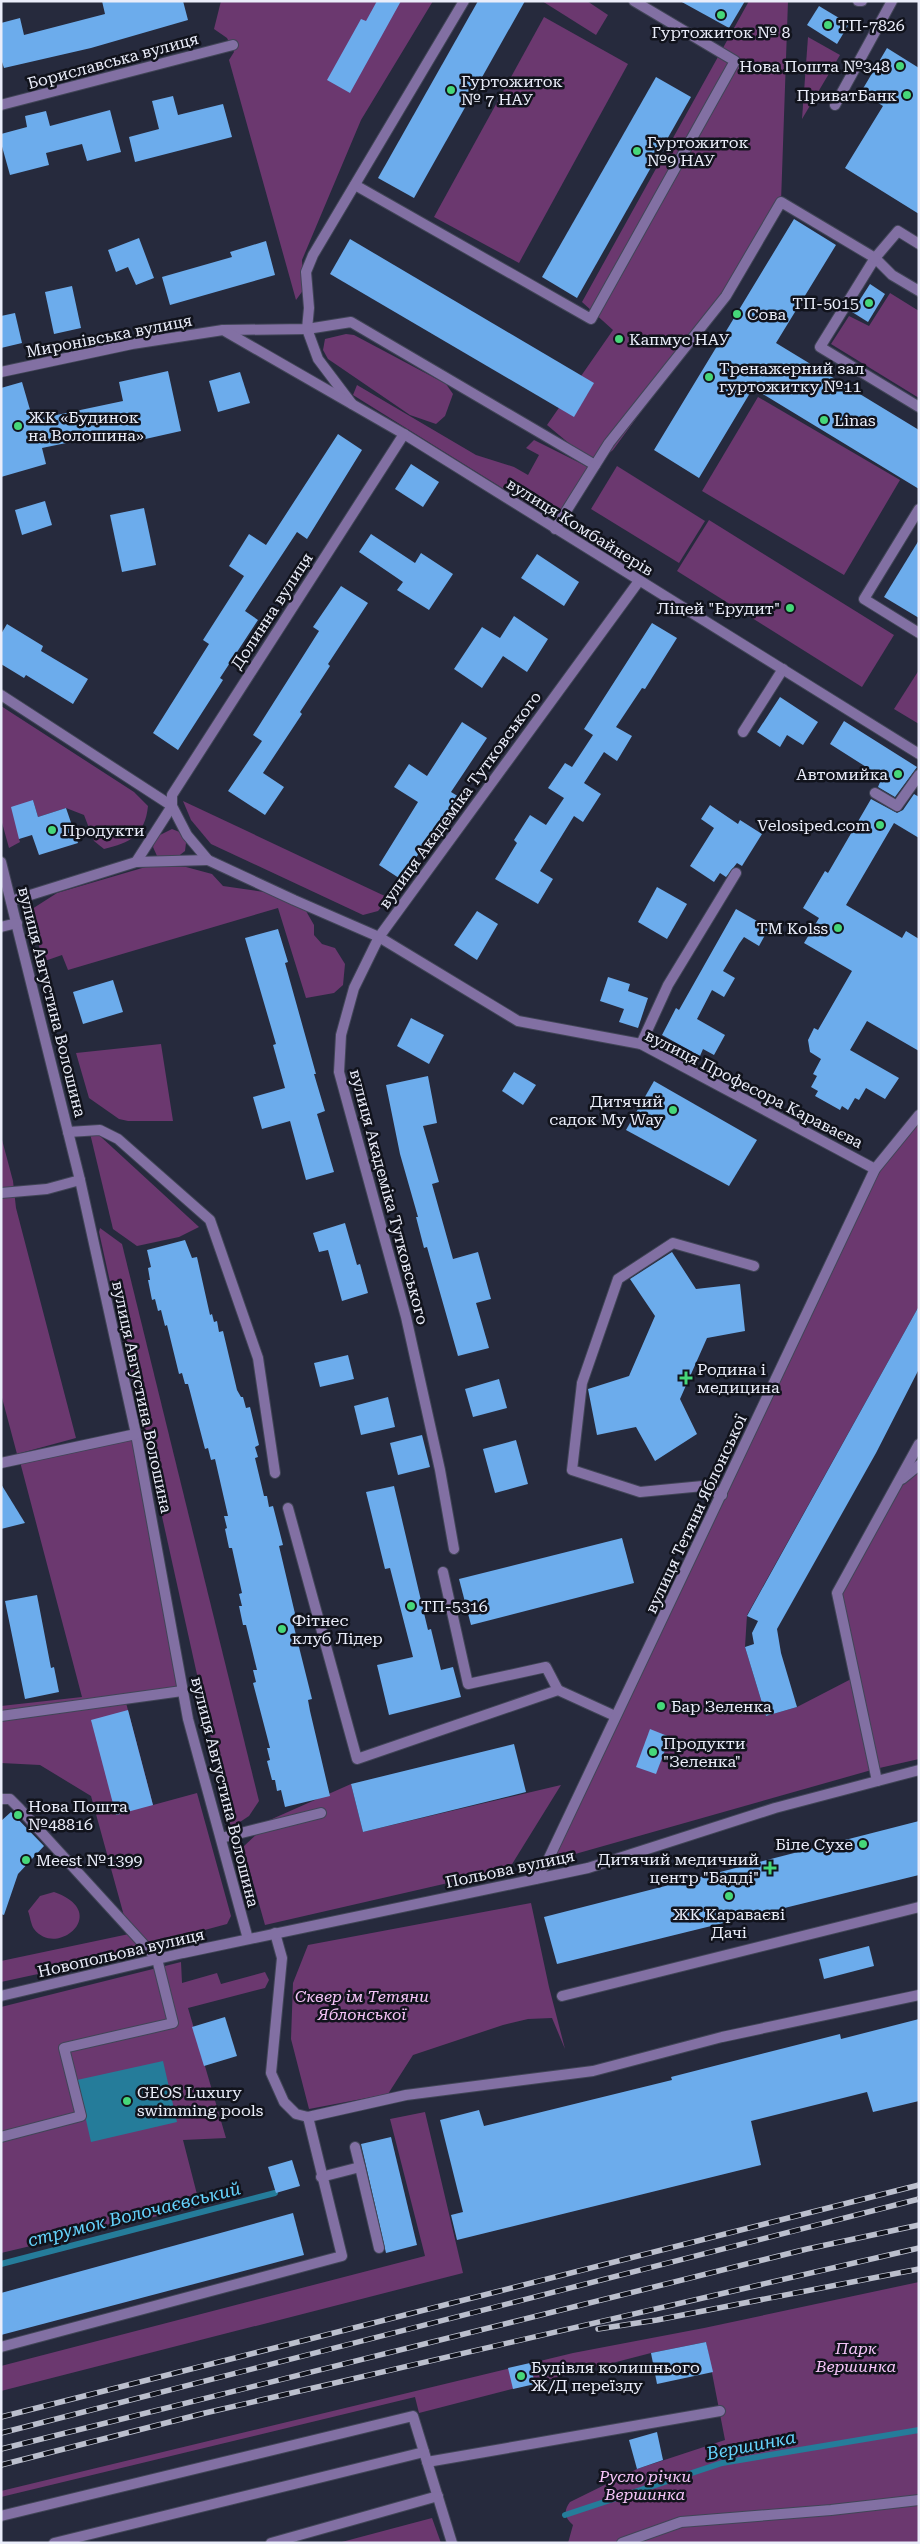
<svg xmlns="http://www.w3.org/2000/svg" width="920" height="2544" viewBox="0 0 920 2544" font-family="'Roboto Serif',serif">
	<rect width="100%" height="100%" fill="#262a3d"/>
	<g fill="#6b386f">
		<path d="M221 1H433L361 120 302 260 304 289 296 300 229 60 234 52 227 38 214 29Z"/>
		<path d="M542 1H587L608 15 596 35Z"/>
		<path d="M749 1H788L781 202 708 320 613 450 595 465 547 425 613 330 582 302Z"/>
		<path d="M544 17 628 64 519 263 434 217Z"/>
		<path d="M808 37 840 55 802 119Z"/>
		<path d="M890 293 919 311V398L831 344 849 316 869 326Z"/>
		<path d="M346 334 354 335 446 384 453 394 445 416 436 424 410 415 328 359 323 350 325 339Z"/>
		<path d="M357 385 476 455 514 467 528 475 539 455 526 448 534 440 590 468 567 508 549 517 353 395Z"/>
		<path d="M758 397 900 480 844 575 702 491Z"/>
		<path d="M617 466 705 521 679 563 591 509Z"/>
		<path d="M709 520 894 635 862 687 677 571Z"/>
		<path d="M919 670V724L894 709Z"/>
		<path d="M1 706 134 792 148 806C145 835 130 843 104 849L94 841 84 815 66 808 38 817 33 800 19 839 20 842 9 848 1 819Z"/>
		<path d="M183 801 389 898 378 911 363 915 211 844 191 820Z"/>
		<path d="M172 829 187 835 185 851 176 858 157 856 153 847 156 837Z"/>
		<path d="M149 866 186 867 212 874 223 886 298 897 314 925V935L322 944 335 948 345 964 343 985 334 993 306 998 278 908 68 970 62 955 42 962 32 909 57 893Z"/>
		<path d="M161 1044 173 1121H128L119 1119 89 1098 76 1053Z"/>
		<path d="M919 1121V1306L747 1615 745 1647 766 1716 797 1707 855 1677 837 1593 896 1485 919 1465V1759L875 1769 547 1862 875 1169Z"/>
		<path d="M88 1125 199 1227 179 1237 137 1246 113 1229Z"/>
		<path d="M1 1136 13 1181 16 1208 76 1438 17 1454 1 1394Z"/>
		<path d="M100 1228 122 1244 259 1801 249 1816 231 1828 99 1232Z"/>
		<path d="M136 1434 182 1691 125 1699 153 1805 197 1793 231 1916 227 1924 145 1946 149 1950 1 1982V1961L129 1934 91 1796 40 1765 1 1763V1706L82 1697 19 1458Z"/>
		<path d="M351 1784 363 1832 561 1785 509 1869 265 1925 243 1847 259 1832 263 1823Z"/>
		<path d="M54 1892C112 1912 57 1959 34 1929 31 1925 30 1916 28 1911L40 1896Z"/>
		<path d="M531 1903 549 1987 565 2049 552 2018 528 2019 503 2025 413 2055 388 2094 309 2109 291 2039 293 1983 308 1945Z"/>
		<path d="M181 1962 182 1983 217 1973 221 1984 265 1972 269 1980 265 1988 188 2008 226 2138 183 2140 200 2206 1 2253V2007Z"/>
		<path d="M425 2112 463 2273 1 2391V2366L425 2256 390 2119Z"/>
		<path d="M919 2282V2543H568L573 2525C565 2518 563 2511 570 2502L637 2469 725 2440 706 2342 651 2353 419 2413 415 2397 1 2497V2491L573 2353 704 2328Z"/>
		<path d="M432 2518 441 2543H338Z"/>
	</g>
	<path fill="#257c9a" d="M163 2061 177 2122 91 2142 77 2080Z"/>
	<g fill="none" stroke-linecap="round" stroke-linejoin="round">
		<g stroke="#257c9a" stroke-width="6">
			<path d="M1 2264 275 2193"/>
			<path d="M565 2515 722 2463 919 2430"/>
		</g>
	</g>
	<g fill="#6cacec">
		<path d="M102 1H183L188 20 91 48 4 68 1 59V23L20 18 24 35 105 14Z"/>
		<path d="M377 1H401L350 93 327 80 361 19 366 21Z"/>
		<path d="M478 1H525L414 198 378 178Z"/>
		<path d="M680 1H745L729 28Z"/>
		<path d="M819 6 849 24 837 44 807 25Z"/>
		<path d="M887 48 919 68V214L845 168 883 106 861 92Z"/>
		<path d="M656 77 691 97 577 298 542 277Z"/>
		<path d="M173 96 178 115 223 104 232 137 135 162 129 137 159 129 152 101Z"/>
		<path d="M110 110 121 152 87 161 82 144 46 153 49 165 10 175 1 143V134L27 127 25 116 46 111 50 126Z"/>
		<path d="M794 219 836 245 776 343 919 430V489L753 388 699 478 654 450Z"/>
		<path d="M139 238 154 278 136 285 128 267 116 272 108 250Z"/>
		<path d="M350 239 594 383 574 417 330 274Z"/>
		<path d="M266 241 275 275 170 305 162 277 232 257 230 252Z"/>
		<path d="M870 284 885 294 868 322 852 312Z"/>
		<path d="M72 286 81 328 54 334 45 292Z"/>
		<path d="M15 313 22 343 1 348V316Z"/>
		<path d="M168 371 181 431 132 442 129 430 42 448 46 464 1 477V388L22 382 33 420 123 401 119 382Z"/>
		<path d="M240 372 250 403 218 412 209 381Z"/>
		<path d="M338 434 362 450 307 539 297 532 245 611 258 620 220 678 223 680 178 750 153 733 209 644 203 640 244 576 229 566 249 534 266 545Z"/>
		<path d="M411 464 439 482 423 507 395 489Z"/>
		<path d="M45 501 52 525 22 535 15 510Z"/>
		<path d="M144 508 156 565 122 572 110 515Z"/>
		<path d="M371 534 415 563 421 553 453 574 429 610 397 590 403 582 359 552Z"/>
		<path d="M919 540V618L884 597Z"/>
		<path d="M537 554 579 582 564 606 521 578Z"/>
		<path d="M341 586 368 603 328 664 330 666 300 712 302 714 263 773 284 787 265 815 228 791 262 741 253 735 319 631 313 627Z"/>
		<path d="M514 616 548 639 527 672 503 656 482 688 454 669 482 627 500 638Z"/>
		<path d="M652 623 677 638 645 689 642 688 616 727 632 736 617 761 604 752 584 783 601 794 583 822 574 816 540 871 553 879 538 904 495 879 517 843 514 840 530 815 546 825 564 798 548 788 565 763 572 767 593 735 584 729Z"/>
		<path d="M7 624 43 646 41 651 88 679 73 704 26 675 24 678 1 664V634Z"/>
		<path d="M780 697 818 722 803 745 787 735 780 747 757 732Z"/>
		<path d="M844 721 917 767 895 797 878 787 882 777 830 744Z"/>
		<path d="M462 722 487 738 451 792 461 798 446 821 441 818 402 880 379 865 418 802 394 787 409 764 427 776Z"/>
		<path d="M914 794 919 797V838L894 823 846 905 902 938 906 931 919 939V1051L867 1021 850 1050 899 1078 885 1099 866 1088 859 1100 855 1098 848 1110 842 1106 840 1110 815 1096 818 1091 811 1087 817 1076 813 1074 821 1059 810 1052 808 1040 814 1028 818 1030 852 971 804 943 819 918 803 908 825 871 828 873 871 799 897 813 903 810Z"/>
		<path d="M33 800 38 817 66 808 78 843 39 855 32 835 19 839 11 807Z"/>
		<path d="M710 805 738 824 740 820 762 834 742 866 737 863 726 877 720 873 714 882 690 866 714 828 701 819Z"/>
		<path d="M657 887 687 904 667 939 638 922Z"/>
		<path d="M736 909 769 928 759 946 744 937 739 944 723 971 735 978 724 997 712 990 697 1019 725 1035 714 1055 703 1049 700 1056 662 1035 676 1008 679 1010Z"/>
		<path d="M477 911 498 924 477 960 454 945Z"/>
		<path d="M278 929 288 962 285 963 316 1074H314L325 1111 317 1114 334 1172 306 1180 290 1121 262 1129 253 1097 285 1088 273 1045 276 1044 245 938Z"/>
		<path d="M608 977 630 984 628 991 648 998 638 1028 619 1022 624 1009 600 1001Z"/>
		<path d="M113 980 123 1012 83 1024 73 992Z"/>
		<path d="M411 1018 444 1035 429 1064 397 1046Z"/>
		<path d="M514 1072 536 1085 523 1105 502 1091Z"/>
		<path d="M428 1076 437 1123 423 1126 439 1182 432 1184 453 1259 478 1252 491 1299 476 1303 489 1348 458 1356 427 1247 424 1248 416 1217H418L400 1154 386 1085Z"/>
		<path d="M654 1081 757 1140 729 1186 626 1130Z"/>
		<path d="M345 1223 357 1265 360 1264 368 1293 342 1301 328 1250 319 1252 313 1233Z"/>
		<path d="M185 1240 192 1258 197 1257 210 1315 212 1314 214 1322 217 1321 219 1332 223 1331 237 1390 241 1397H243L246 1408 250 1407 259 1445 255 1447 258 1457 255 1458 264 1496H267L269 1507 273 1506 283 1545 279 1546 297 1622 293 1623 312 1699 308 1700 310 1711 330 1796 285 1807 281 1790 277 1791 275 1780H272L267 1761 270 1760 267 1748H270L253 1683 256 1682 253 1670H257L246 1625H243L239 1606H242L239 1594 242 1593 232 1548H229L225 1529 227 1528 224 1516H228L215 1459 211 1460 208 1448 205 1449 188 1384H185L182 1373 179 1374 167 1325 165 1326 161 1310 158 1311 155 1299 152 1300 148 1280H150L148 1268 151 1267 147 1250Z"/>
		<path d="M672 1252 696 1289 740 1284 745 1331 707 1338 680 1399 697 1434 655 1461 636 1427 597 1435 588 1389 629 1376 655 1316 630 1279Z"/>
		<path d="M919 1306V1369L876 1453 777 1629 781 1653 797 1707 766 1716 745 1647 754 1644 752 1633 758 1621 747 1616Z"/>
		<path d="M348 1355 354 1379 320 1387 314 1363Z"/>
		<path d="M499 1379 507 1408 473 1417 465 1389Z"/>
		<path d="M388 1397 395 1427 361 1435 354 1406Z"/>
		<path d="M422 1435 430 1467 398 1475 390 1443Z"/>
		<path d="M516 1440 528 1484 495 1493 483 1449Z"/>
		<path d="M1 1484 25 1523 1 1529Z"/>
		<path d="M394 1486 428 1630 431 1629 441 1670 453 1667 461 1697 389 1715 377 1665 413 1657 390 1568 385 1569 366 1492Z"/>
		<path d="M622 1538 634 1583 471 1625 459 1579Z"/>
		<path d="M37 1595 51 1668 54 1667 59 1692 25 1699 5 1601Z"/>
		<path d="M128 1710 153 1805 116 1815 91 1720Z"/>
		<path d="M650 1729 670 1737 656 1774 636 1767Z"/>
		<path d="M514 1744 526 1792 363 1832 351 1784Z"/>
		<path d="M11 1812 44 1846 18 1874 4 1915 1 1914V1821Z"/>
		<path d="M919 1821V1875L557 1964 544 1917Z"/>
		<path d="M869 1946 874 1966 824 1979 819 1959Z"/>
		<path d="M225 2017 237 2056 204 2066 192 2027Z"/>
		<path d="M919 2019V2101L873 2112 867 2092 751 2121 761 2165 457 2240 451 2215 463 2212 440 2120 479 2110 484 2126 672 2080 671 2077 840 2034 841 2039Z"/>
		<path d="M391 2137 417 2245 386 2253 361 2144Z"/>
		<path d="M292 2160 300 2186 276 2193 268 2167Z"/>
		<path d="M293 2213 304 2255 1 2335V2293Z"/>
		<path d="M706 2342 713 2372 657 2384 651 2353Z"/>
		<path d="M530 2363 535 2384 513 2389 508 2368Z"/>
		<path d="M657 2432 663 2460 637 2469 629 2440Z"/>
	</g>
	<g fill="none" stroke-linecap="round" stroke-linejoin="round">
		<defs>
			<g id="lane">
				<path d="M835 105 892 1"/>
				<path d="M355 185 591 319 735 61 634 1"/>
				<path d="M875 258 892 275 919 291"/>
				<path d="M223 330 307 329 351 322 595 465"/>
				<path d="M352 404 318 359 307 329 309 308 306 272 313 255 464 1"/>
				<path d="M919 509 864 599 919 633"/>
				<path d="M743 732 783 669"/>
				<path d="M875 793 897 806 919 775"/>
				<path d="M641 1044 668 985 736 873"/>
				<path d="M68 1132 100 1130 118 1139 210 1220 258 1358 275 1473"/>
				<path d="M902 1479 919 1465"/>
				<path d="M722 1495 703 1486 640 1492 572 1470 582 1383 618 1279 673 1243 754 1266"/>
				<path d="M288 1508 357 1759 558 1690 615 1716"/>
				<path d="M443 1572 468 1684 546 1667 558 1690"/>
				<path d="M1 1716 182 1691"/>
				<path d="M877 1781 837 1593 919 1444"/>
				<path d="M1 1799H10L20 1809 157 1959 173 2023 64 2048 81 2116 1 2137"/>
				<path d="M221 1838 321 1813"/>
				<path d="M275 1933 282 1958 271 2073 284 2102 296 2114 308 2117 406 2095 593 2071 722 2037 919 1995"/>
				<path d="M562 1996 919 1907"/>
				<path d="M360 2167 379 2248"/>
				<path d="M321 2177 360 2167 355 2147"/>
				<path d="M1 2347 342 2256 308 2117"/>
				<path d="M427 2462 720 2411"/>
				<path d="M1 2516 413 2416 452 2543"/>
				<path d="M54 2543 424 2452"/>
				<path d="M271 2543 438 2496"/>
				<path d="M622 2543 681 2522 831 2510 919 2500"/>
			</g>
			<g id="street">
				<path d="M858 1H862"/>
				<path d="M1 105 233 45"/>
				<path d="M875 258 820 347 919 407"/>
				<path d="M1 372 132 344 223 330 404 434 919 754"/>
				<path d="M555 529 609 443 726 296 781 202 875 258 898 231 919 244"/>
				<path d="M1 695 172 806 187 835 208 860 294 900 379 937 518 1021 641 1044 875 1169"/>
				<path d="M1 862 80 1180 136 1434 188 1719 248 1939"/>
				<path d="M136 862 172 806V795L404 434"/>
				<path d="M11 901 136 862 208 860"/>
				<path d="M1 927 17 923"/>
				<path d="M1 1193 47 1189 80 1180"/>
				<path d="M1 1463 136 1434"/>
				<path d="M454 1549 440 1470 406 1317 339 1072 341 1035 354 988 379 937 639 581"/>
				<path d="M535 1879 547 1862 875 1169 919 1115"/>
				<path d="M1 1996 183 1953 588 1868 775 1808 919 1770"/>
			</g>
		</defs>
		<use href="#lane" stroke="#414557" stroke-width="12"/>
		<use href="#street" stroke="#414557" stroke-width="12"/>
		<use href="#lane" stroke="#8270a3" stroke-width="10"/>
		<use href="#street" stroke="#8270a3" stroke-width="10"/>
		<defs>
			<g id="rail">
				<path d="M598 2329 657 2320 919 2269"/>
				<path d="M1 2417 919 2185"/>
				<path d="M1 2433 919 2199"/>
				<path d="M1 2449 807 2249 919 2225"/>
				<path d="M1 2465 205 2413 919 2248"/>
			</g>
		</defs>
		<use href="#rail" stroke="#bbbfcd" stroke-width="5.5"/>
		<use href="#rail" stroke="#11131c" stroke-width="4" stroke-dasharray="11" stroke-linecap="butt"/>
	</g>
	<g fill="#46d779" stroke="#11131c" stroke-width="2">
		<circle cx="721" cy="15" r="5"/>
		<circle cx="828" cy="25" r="5"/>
		<circle cx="900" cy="66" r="5"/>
		<circle cx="451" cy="90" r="5"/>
		<circle cx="907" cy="95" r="5"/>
		<circle cx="637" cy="151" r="5"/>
		<circle cx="869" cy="303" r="5"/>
		<circle cx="737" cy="314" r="5"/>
		<circle cx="619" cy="339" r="5"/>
		<circle cx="709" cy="377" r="5"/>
		<circle cx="824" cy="420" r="5"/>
		<circle cx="18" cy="426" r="5"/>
		<circle cx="790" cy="608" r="5"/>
		<circle cx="898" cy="774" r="5"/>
		<circle cx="880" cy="825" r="5"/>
		<circle cx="52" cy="830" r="5"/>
		<circle cx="838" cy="928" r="5"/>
		<circle cx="673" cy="1110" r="5"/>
		<path d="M683.5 1370.5h5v5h5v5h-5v5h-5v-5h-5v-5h5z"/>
		<circle cx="411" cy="1606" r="5"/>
		<circle cx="282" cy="1629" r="5"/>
		<circle cx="661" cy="1706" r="5"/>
		<circle cx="653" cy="1752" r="5"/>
		<circle cx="18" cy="1815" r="5"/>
		<circle cx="863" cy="1844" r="5"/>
		<circle cx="26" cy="1860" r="5"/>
		<path d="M767.5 1860.5h5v5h5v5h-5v5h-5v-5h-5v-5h5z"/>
		<circle cx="729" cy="1896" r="5"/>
		<circle cx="127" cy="2101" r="5"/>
		<circle cx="521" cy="2376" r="5"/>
	</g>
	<g text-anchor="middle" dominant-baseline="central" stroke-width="5" stroke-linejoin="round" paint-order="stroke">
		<g font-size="16" fill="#eaedfa" stroke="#11131c" text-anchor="start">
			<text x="838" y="25">ТП-7826</text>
			<text x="721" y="32" text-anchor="middle">Гуртожиток № 8</text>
			<text x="890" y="66" text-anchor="end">Нова Пошта №348</text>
			<text x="461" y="81">Гуртожиток<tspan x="461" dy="18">№ 7 НАУ</tspan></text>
			<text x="897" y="95" text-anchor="end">ПриватБанк</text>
			<text x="647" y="142">Гуртожиток<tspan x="647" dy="18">№9 НАУ</tspan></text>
			<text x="859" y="303" text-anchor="end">ТП-5015</text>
			<text x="747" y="314">Сова</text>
			<text x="629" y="339">Капмус НАУ</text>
			<text x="719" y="368">Тренажерний зал<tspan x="719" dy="18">гуртожитку №11</tspan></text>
			<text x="28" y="417">ЖК «Будинок<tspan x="28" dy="18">на Волошина»</tspan></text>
			<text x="834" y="420">Linas</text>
			<text x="780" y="608" text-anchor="end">Ліцей "Ерудит"</text>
			<text x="888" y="774" text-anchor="end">Автомийка</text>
			<text x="870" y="825" text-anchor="end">Velosiped.com</text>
			<text x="62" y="830">Продукти</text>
			<text x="828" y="928" text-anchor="end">TM Kolss</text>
			<text x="663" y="1101" text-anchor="end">Дитячий<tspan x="663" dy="18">садок My Way</tspan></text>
			<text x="697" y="1369">Родина і<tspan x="697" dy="18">медицина</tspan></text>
			<text x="421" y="1606">ТП-5316</text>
			<text x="292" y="1620">Фітнес<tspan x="292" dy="18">клуб Лідер</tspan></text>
			<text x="671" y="1706">Бар Зеленка</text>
			<text x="663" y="1743">Продукти<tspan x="663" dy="18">"Зеленка"</tspan></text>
			<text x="28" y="1806">Нова Пошта<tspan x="28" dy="18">№48816</tspan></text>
			<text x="853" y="1844" text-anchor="end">Біле Сухе</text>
			<text x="759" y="1859" text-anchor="end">Дитячий медичний<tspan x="759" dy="18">центр "Бадді"</tspan></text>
			<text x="36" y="1860">Meest №1399</text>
			<text x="729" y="1914" text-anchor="middle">ЖК Караваєві<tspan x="729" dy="18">Дачі</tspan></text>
			<text x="137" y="2092">GEOS Luxury<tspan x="137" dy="18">swimming pools</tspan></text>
			<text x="531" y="2367">Будівля колишнього<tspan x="531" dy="18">Ж/Д переїзду</tspan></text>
		</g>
		<g font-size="16" fill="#eaedfa" stroke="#11131c">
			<text transform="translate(113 61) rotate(-15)">Бориславська вулиця</text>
			<text transform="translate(109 336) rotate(-11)">Миронівська вулиця</text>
			<text transform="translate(580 527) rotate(32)">вулиця Комбайнерів</text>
			<text transform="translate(272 611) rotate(-57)">Долинна вулиця</text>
			<text transform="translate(460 800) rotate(-54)">вулиця Академіка Тутковського</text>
			<text transform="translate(52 1002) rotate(76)">вулиця Августина Волошина</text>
			<text transform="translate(754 1089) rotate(27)">вулиця Професора Караваєва</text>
			<text transform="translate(389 1197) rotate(75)">вулиця Академіка Тутковського</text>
			<text transform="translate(142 1397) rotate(78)">вулиця Августина Волошина</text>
			<text transform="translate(696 1514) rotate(-65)">вулиця Тетяни Яблонської</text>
			<text transform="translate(225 1792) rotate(76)">вулиця Августина Волошина</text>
			<text transform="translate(510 1869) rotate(-12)">Польова вулиця</text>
			<text transform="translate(121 1953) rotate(-13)">Новопольова вулиця</text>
		</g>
		<g font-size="16" font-style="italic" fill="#f5c4f8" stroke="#11131c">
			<text x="362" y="1996">Сквер ім Тетяни<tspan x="362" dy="18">Яблонської</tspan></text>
			<text x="856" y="2348">Парк<tspan x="856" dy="18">Вершинка</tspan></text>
			<text x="645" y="2476">Русло річки<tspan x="645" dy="18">Вершинка</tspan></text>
		</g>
		<g font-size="18" font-style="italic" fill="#65d3fc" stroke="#11131c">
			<text transform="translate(134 2214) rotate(-14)">струмок Волочаєвський</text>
			<text transform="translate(751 2445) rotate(-11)">Вершинка</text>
		</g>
	</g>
	<rect width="920" height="2544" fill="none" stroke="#eaedfa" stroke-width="5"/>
</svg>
